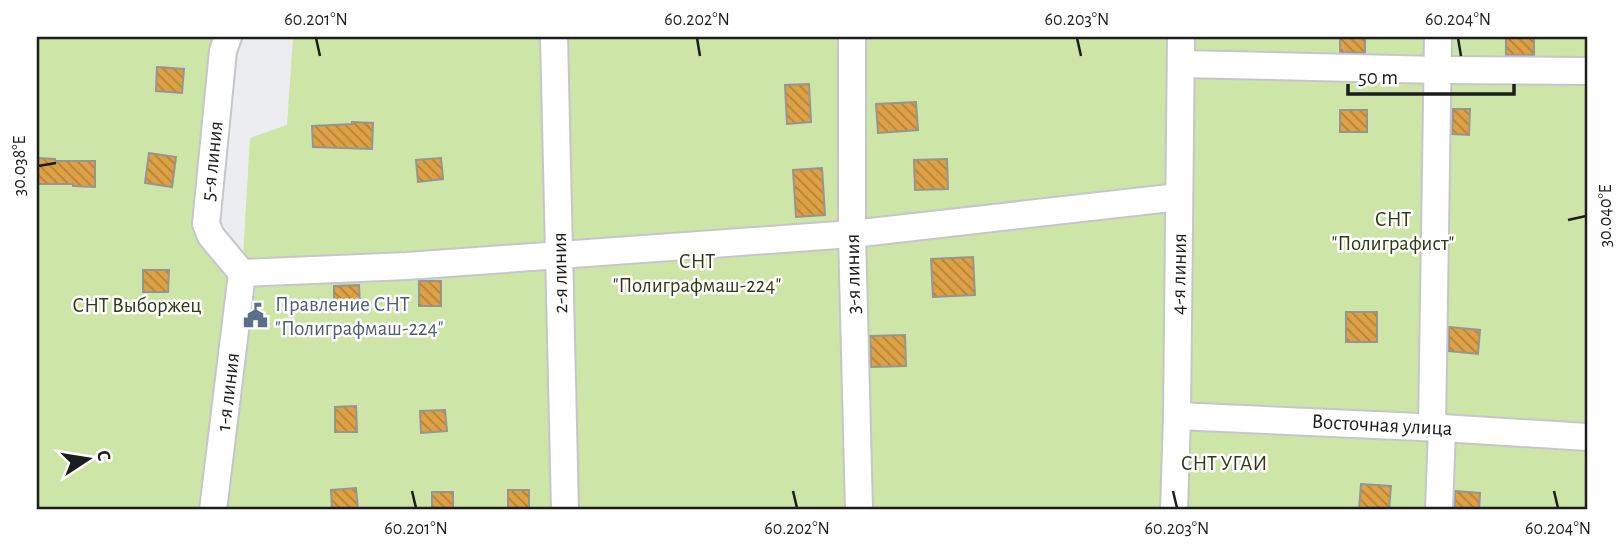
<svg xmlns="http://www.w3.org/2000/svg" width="1624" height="547" viewBox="0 0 1624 547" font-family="'Alegreya Sans',sans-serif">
	<defs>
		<pattern id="building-back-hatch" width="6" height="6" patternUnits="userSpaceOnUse" patternTransform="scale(1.75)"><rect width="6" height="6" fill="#dea045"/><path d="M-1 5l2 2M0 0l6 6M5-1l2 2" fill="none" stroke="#b38239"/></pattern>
	</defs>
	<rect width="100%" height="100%" fill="#ecedf1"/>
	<path fill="#cde5a7" d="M37 37H232L206 224 243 257 250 138 287 125 293 37H1587V510H37Z"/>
	<g fill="url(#building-back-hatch)" stroke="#979592" stroke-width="2">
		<path d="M1340 37H1365V53L1340 52Z"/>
		<rect x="1506" y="37" width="28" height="18"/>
		<path d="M157 67 184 69 182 93 156 91Z"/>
		<path d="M809 84 811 122 787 124 785 85Z"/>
		<path d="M916 102 918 130 878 133 876 104Z"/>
		<path d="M1453 109H1470L1469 135 1452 134Z"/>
		<rect x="1340" y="110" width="27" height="22"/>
		<path d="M352 122 373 123 372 149 313 147 312 126 352 124Z"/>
		<path d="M149 153 176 157 172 187 145 183Z"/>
		<path d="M37 158 55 159V161H95V187L73 186V184H37Z"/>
		<path d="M441 158 443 179 418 182 416 160Z"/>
		<path d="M947 159 948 189 915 190 914 160Z"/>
		<path d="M822 168 825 215 796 217 793 170Z"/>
		<path d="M973 257 975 295 933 297 931 259Z"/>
		<path d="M143 270H169L168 292H143Z"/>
		<rect x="419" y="281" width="22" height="25"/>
		<path d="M359 285 360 307 334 308V286Z"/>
		<rect x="1346" y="312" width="31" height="30"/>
		<path d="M1449 327 1480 330 1478 354 1449 351Z"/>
		<path d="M905 335 906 366 871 367 870 336Z"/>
		<path d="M356 406 357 432H335V407Z"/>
		<path d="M445 410 447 431 421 433 420 411Z"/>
		<path d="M1361 484 1391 486 1389 510H1359Z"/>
		<path d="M356 488 358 509 332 510 331 490Z"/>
		<rect x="508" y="490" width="21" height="20"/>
		<path d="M1455 491 1480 493 1479 510H1455Z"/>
		<rect x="432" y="492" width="21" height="18"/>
	</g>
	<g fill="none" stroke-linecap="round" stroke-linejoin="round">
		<defs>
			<g id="minor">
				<path d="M228 37 223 51 206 224 211 236 242 273"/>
				<path d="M554 37 565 510"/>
				<path d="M852 37V234L859 510"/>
				<path d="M1181 64 1439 70 1587 71"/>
				<path d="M242 273 407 266 852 234 1179 197"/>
				<path d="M1177 416 1442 428 1587 437"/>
				<path d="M1432 427 1438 37"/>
				<path d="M213 510 242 273"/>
				<path d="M1174 510 1177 416 1181 37"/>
				<path d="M1439 510 1442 428"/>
			</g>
		</defs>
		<use href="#minor" stroke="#c5c6c9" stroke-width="30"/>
		<use href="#minor" stroke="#fff" stroke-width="26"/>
	</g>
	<path fill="none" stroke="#1c1d1e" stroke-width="2.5" d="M316 38 320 56M697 38 700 56M1077 38 1081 56M1458 38 1461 56M38 166 56 163M1568 220 1586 216M412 491 416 508M793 491 797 508M1173 491 1177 508M1554 491 1558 508"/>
	<defs>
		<symbol id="civic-bare" viewBox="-9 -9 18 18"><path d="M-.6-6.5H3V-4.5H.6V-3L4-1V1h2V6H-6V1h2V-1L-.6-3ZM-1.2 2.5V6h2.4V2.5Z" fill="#5c6f8a" stroke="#fff" stroke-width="2.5" paint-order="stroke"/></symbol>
	</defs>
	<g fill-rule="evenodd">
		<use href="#civic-bare" x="238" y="298" width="35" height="35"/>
	</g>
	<g text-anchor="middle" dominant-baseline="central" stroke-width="5" stroke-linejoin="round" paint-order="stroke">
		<g font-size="21" fill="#1c1d1e" stroke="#fff">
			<text transform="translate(212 161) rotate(-84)">5-я линия</text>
			<text transform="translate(560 273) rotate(-91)">2-я линия</text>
			<text transform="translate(853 274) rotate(-91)">3-я линия</text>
			<text transform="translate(1179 274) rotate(-89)">4-я линия</text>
			<text transform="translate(228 392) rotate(-83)">1-я линия</text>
			<text transform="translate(1382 425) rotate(3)">Восточная улица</text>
		</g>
		<g font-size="21" fill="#2e3b14" stroke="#fff">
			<text x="1393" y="219">СНТ<tspan x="1393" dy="24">"Полиграфист"</tspan></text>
			<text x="697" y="261">СНТ<tspan x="697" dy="24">"Полиграфмаш-224"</tspan></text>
			<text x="137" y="305">СНТ Выборжец</text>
			<text x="1224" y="463">СНТ УГАИ</text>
		</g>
		<g font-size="21" fill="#4e5e75" stroke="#fff" text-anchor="start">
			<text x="275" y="304">Правление СНТ<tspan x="275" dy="24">"Полиграфмаш-224"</tspan></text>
		</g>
	</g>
	<rect width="1624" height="547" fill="none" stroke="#ffffff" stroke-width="77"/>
	<g transform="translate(88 459) rotate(78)" stroke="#ffffff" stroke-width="5" paint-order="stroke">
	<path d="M0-5L12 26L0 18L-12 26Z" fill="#1c1d1e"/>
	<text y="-10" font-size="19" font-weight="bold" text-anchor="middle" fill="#1c1d1e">С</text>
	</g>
	<path d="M1348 84v10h166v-10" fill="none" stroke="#1c1d1e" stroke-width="3.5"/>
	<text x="1358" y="84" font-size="21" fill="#1c1d1e" stroke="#ffffff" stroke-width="5" paint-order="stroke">50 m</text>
	<rect x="38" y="38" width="1548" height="470" fill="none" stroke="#1c1d1e" stroke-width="2.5"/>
	<g font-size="18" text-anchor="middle" fill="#1c1d1e">
		<text x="316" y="25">60.201°N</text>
		<text x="697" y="25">60.202°N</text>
		<text x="1077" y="25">60.203°N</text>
		<text x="1458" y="25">60.204°N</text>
		<text transform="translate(19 166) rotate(-90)" y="6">30.038°E</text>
		<text transform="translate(1605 216) rotate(-90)" y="6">30.040°E</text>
		<text x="416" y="534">60.201°N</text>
		<text x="797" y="534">60.202°N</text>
		<text x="1177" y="534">60.203°N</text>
		<text x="1558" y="534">60.204°N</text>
	</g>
</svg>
